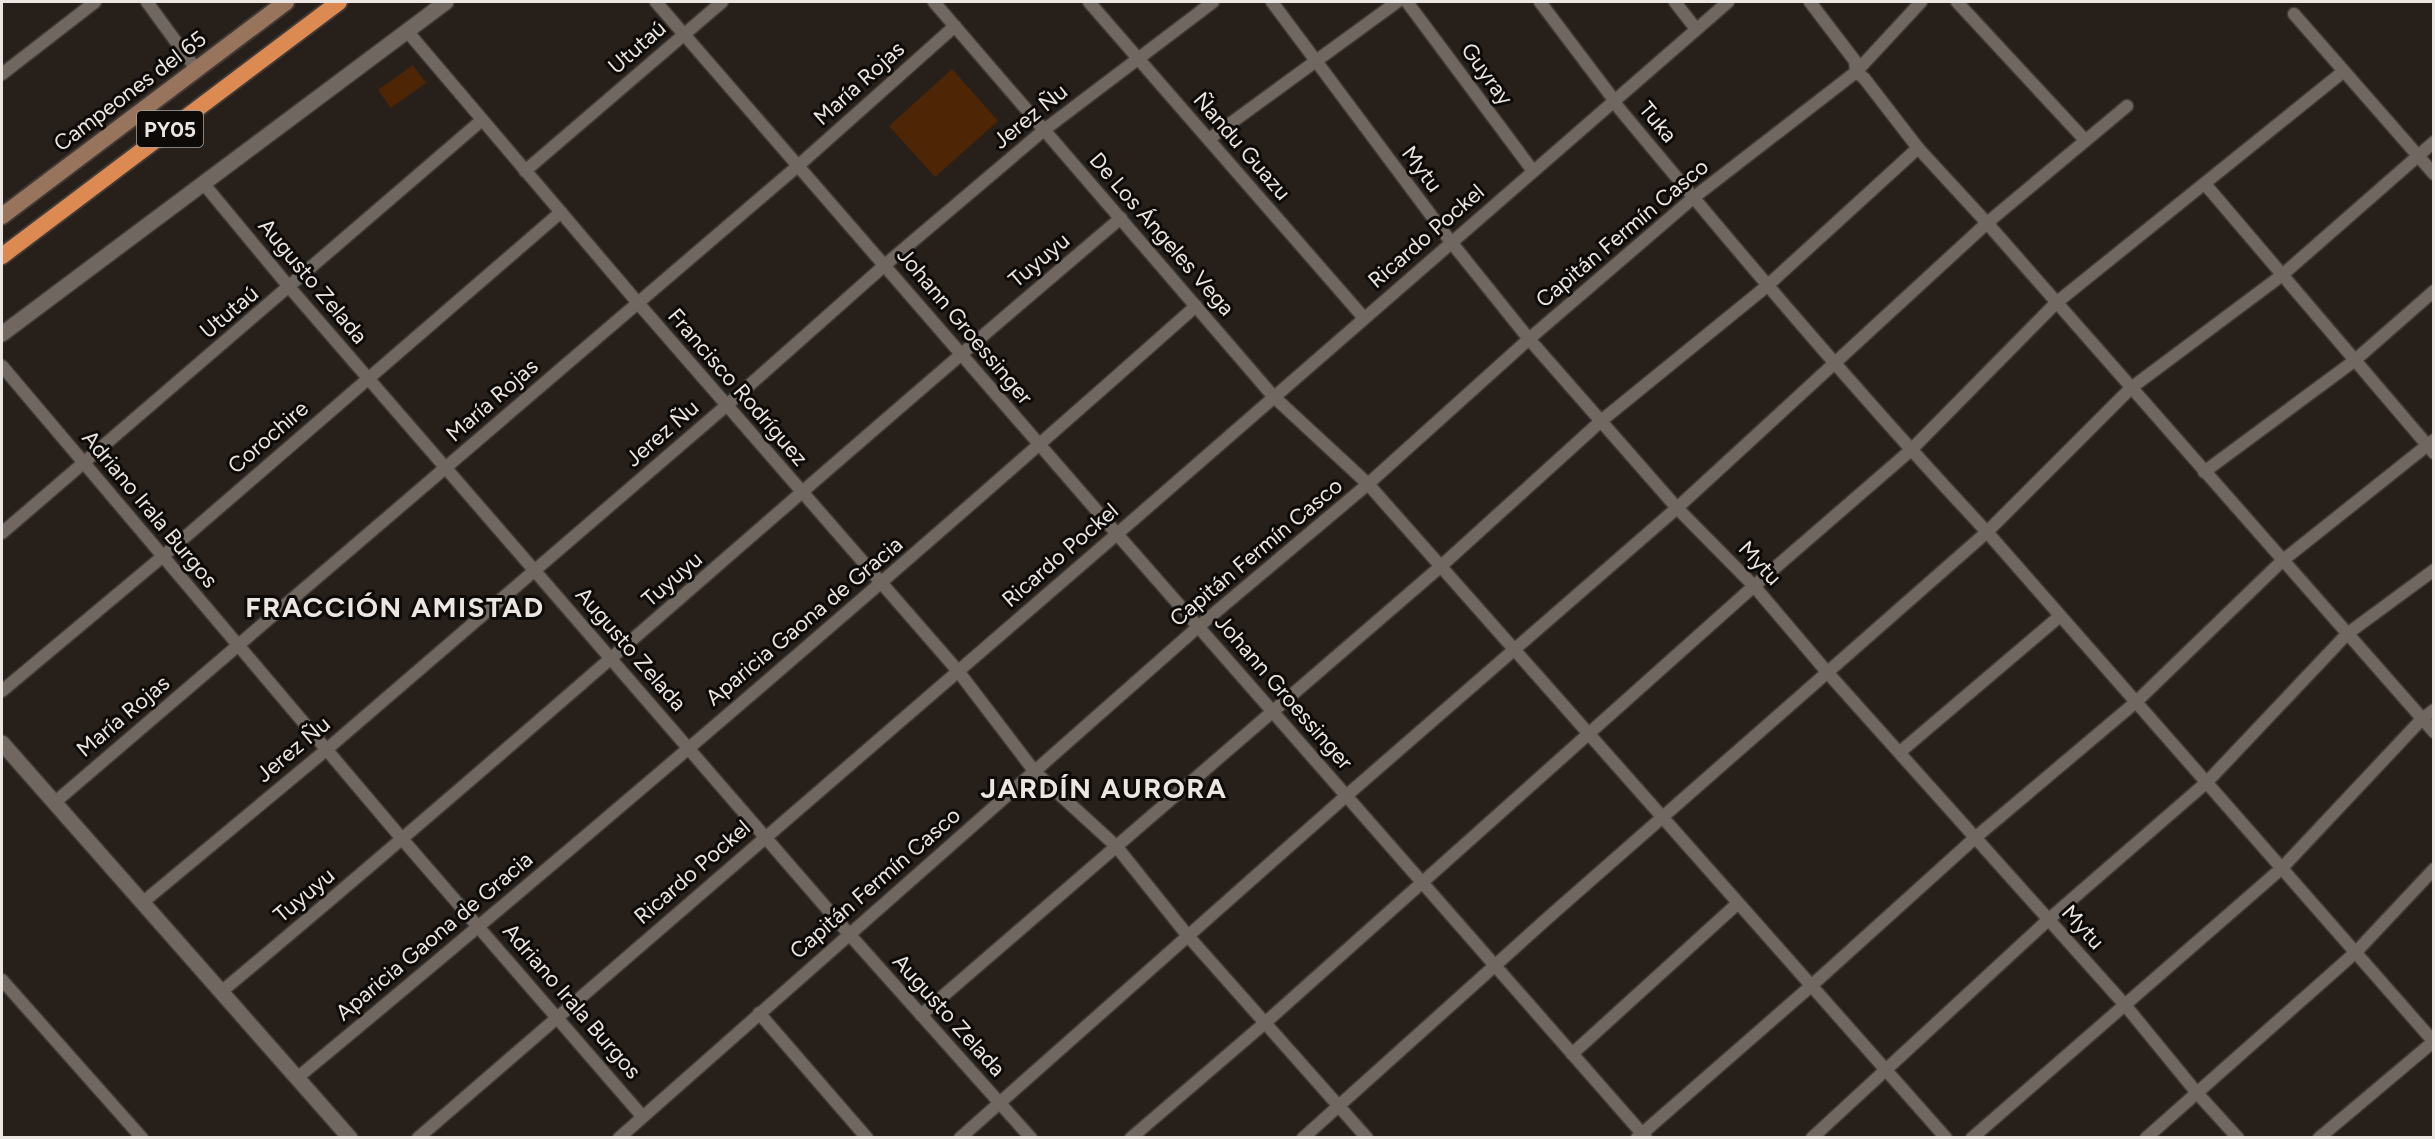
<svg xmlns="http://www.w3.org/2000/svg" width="2435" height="1139" viewBox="0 0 2435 1139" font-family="Figtree,sans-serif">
	<rect width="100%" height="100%" fill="#271f1a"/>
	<g fill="#4e2505">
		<path d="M413 65 426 83 391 108 378 90Z"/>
		<path d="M952 69 998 121 935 177 889 126Z"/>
	</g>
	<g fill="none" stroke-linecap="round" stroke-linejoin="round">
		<defs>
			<g id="minor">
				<path d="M147 2 196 69"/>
				<path d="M656 2 1117 534 1646 1138"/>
				<path d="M934 2 1273 396 1368 484 1946 1138"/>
				<path d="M1089 2 1364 318"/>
				<path d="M1272 2 1451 242 1529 339 1677 508 1754 586 1827 672 2125 1005 2197 1093 2238 1138"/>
				<path d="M1407 2 1533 171"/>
				<path d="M1540 2 1614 100"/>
				<path d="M1675 2 1696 29"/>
				<path d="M1810 2 1855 61 1856 72 1864 78 1918 148 1987 223 2434 732"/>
				<path d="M1957 2 2085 140"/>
				<path d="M2294 14 2434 174"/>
				<path d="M407 31 638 303 958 671 1035 772 1116 846 1188 936 1367 1138"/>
				<path d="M2 74 95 2"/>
				<path d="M1613 101C1735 248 1857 393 1987 532L2434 1042"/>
				<path d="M1209 139 1397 2"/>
				<path d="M525 171 722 2"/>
				<path d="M203 183 290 288 849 934 1031 1138"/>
				<path d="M2205 184 2434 453"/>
				<path d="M2 366 403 840 642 1116"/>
				<path d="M2204 472 2354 361 2434 291"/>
				<path d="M2 533 482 120"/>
				<path d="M2 691 162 557 561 212"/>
				<path d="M1900 752 2060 616"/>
				<path d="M54 803 799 165 955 26"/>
				<path d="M142 903 326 750 727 405 886 264 1044 130 1213 2"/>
				<path d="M2 980 142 1138"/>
				<path d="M221 992C525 738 819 473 1121 218"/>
				<path d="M759 1013 867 1138"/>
				<path d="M921 1015 1440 567 1601 421 1767 286 1918 148"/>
				<path d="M1572 1054 1737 904"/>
				<path d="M297 1078C601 826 901 568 1196 306"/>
				<path d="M418 1138 1117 534 1728 2"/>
				<path d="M619 1138 1198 627 1368 484 1529 339 1693 198 1856 72 1921 2"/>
				<path d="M960 1138 1346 796 1677 508 1987 223 2127 106"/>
				<path d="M1131 1138 1266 1022 1754 586 1911 450 2056 303 2344 71"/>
				<path d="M1303 1138 1550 916 1987 532 2131 388 2281 276 2434 142"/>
				<path d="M1637 1138 1811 986 1976 837 2136 702 2282 561 2434 440"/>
				<path d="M1812 1138 2048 920 2207 782 2347 634 2434 570"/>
				<path d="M1972 1138 2282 868 2422 719 2434 710"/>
				<path d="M2146 1138 2356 952 2434 869"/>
				<path d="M2319 1138 2433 1042"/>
			</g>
			<g id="tertiary">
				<path d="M2 334 446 2"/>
				<path d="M2 743 350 1138"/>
			</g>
			<path id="secondary" d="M2 216 286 2"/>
			<path id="trunk" d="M2 256 339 2"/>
		</defs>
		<use href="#minor" stroke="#403a36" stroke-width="15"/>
		<use href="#tertiary" stroke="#403a36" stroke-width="18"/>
		<use href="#secondary" stroke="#403a36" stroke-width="20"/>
		<use href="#trunk" stroke="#403a36" stroke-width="20"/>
		<use href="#minor" stroke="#716761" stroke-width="12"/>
		<use href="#tertiary" stroke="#716761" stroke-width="15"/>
		<use href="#secondary" stroke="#99745c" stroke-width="16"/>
		<use href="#trunk" stroke="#dc8a52" stroke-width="16"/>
	</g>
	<g text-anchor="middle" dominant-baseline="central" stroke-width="6" stroke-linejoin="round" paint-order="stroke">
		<rect fill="#0d0a08" stroke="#a9a4a1" stroke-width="1.5" x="137" y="111" width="66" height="36" rx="4.5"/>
		<g font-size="21" font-weight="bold" fill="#ece6e2">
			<text x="170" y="129">PY05</text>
		</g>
		<g font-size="22" fill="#ece6e2" stroke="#0d0a08">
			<text transform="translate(637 47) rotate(-41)">Ututaú</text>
			<text transform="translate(1487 74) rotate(54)">Guyray</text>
			<text transform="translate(859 83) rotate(-42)">María Rojas</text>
			<text transform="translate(130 91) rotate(-37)">Campeones del 65</text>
			<text transform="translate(1030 116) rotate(-39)">Jerez Ñu</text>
			<text transform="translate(1658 122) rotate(50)">Tuka</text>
			<text transform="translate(1242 146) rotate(49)">Ñandu Guazu</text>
			<text transform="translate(1422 169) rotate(53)">Mytu</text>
			<text transform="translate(1622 233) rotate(-40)">Capitán Fermín Casco</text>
			<text transform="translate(1162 234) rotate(49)">De Los Ángeles Vega</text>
			<text transform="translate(1426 236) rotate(-41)">Ricardo Pockel</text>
			<text transform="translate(1039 260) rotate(-40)">Tuyuyu</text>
			<text transform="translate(313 281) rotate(50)">Augusto Zelada</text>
			<text transform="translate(229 312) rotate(-40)">Ututaú</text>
			<text transform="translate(965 326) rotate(50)">Johann Groessinger</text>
			<text transform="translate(738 387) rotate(49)">Francisco Rodríguez</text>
			<text transform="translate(492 400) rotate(-41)">María Rojas</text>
			<text transform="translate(662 433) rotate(-41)">Jerez Ñu</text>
			<text transform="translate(268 437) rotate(-41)">Corochire</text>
			<text transform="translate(150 509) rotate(50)">Adriano Irala Burgos</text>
			<text transform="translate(1256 552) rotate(-40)">Capitán Fermín Casco</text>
			<text transform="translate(1060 555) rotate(-41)">Ricardo Pockel</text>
			<text transform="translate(1760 563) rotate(47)">Mytu</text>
			<text transform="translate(672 579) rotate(-41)">Tuyuyu</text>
			<text transform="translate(804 621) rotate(-40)">Aparicia Gaona de Gracia</text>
			<text transform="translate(631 649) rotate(49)">Augusto Zelada</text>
			<text transform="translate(1284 692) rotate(49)">Johann Groessinger</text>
			<text transform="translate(123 716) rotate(-40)">María Rojas</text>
			<text transform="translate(293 749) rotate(-40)">Jerez Ñu</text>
			<text transform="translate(692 872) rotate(-41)">Ricardo Pockel</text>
			<text transform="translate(875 883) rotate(-41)">Capitán Fermín Casco</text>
			<text transform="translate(304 895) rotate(-40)">Tuyuyu</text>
			<text transform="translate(2083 927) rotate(48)">Mytu</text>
			<text transform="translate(434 936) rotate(-40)">Aparicia Gaona de Gracia</text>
			<text transform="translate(572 1001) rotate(49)">Adriano Irala Burgos</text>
			<text transform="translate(949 1015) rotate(48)">Augusto Zelada</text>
		</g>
		<g font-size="28" font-weight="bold" letter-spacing="1.5" fill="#ece6e2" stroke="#0d0a08">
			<text x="395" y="607">FRACCIÓN AMISTAD</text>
			<text x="1104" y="788">JARDÍN AURORA</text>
		</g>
	</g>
	<rect width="2435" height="1139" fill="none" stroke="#ece6e2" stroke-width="6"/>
</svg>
